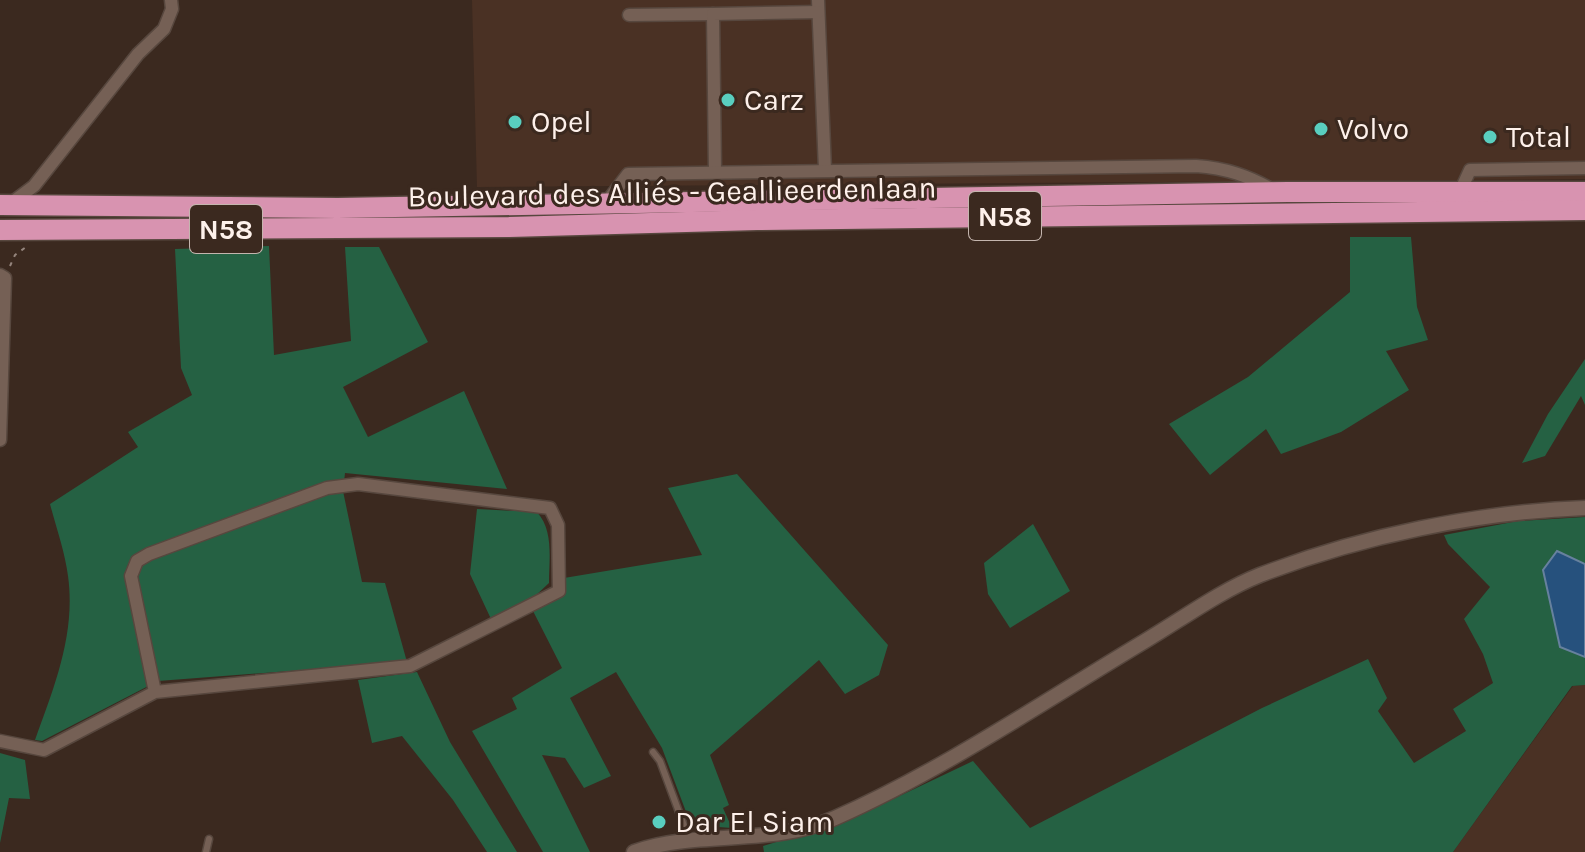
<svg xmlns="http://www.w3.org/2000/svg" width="1585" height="852" viewBox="0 0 1585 852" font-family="Karla,sans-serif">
	<rect width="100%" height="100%" fill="#3b291f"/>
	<g fill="#4a3124">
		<path d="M472 0H1585V179L477 187Z"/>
		<path d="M1585 685V852H1453L1573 686Z"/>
	</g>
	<g fill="#256143">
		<path d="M1350 237H1411L1417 307 1428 340 1386 351 1409 390 1341 432 1281 454 1266 429 1210 475 1169 424 1248 377 1350 292Z"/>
		<path d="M269 246 274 355 351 341 345 247H379L428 342 343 387 368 437 464 391 507 489 345 473 343 491 362 582 385 583 407 662 158 681 42 741 35 740C54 687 76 634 68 576 65 552 56 527 50 504L138 447 128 432 192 395 181 368 175 249Z"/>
		<path d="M1585 359V405L1581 396 1545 456 1522 463 1548 414Z"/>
		<path d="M737 474 888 645 879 675 845 694 819 660 710 755 729 805 723 808 732 828 691 825 662 748 616 672 570 698 611 776 584 788 565 758 542 755 590 852H543L472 731 517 709 512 698 562 668 533 611 564 595V578L702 555 668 488Z"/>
		<path d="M477 509 537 512C554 531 549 559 549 583L533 598 491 619 470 574Z"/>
		<path d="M1585 517V564L1557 551 1560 647 1585 657V685L1572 686 1453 852H764L763 846 849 820 973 761 1030 828 1262 708 1368 659 1387 698 1378 711 1414 763 1466 731 1453 709 1493 683 1483 654 1464 619 1490 587 1448 544 1444 535 1518 521Z"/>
		<path d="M1033 524 1070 591 1010 628 988 594 984 563Z"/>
		<path d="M417 672 450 742 517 852H487L453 800 402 736 372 743 358 680Z"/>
		<path d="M0 753 25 760 30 799 9 798 0 843Z"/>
	</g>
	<path fill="#26517d" stroke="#67819e" stroke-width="2" d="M1557 551 1585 564V657L1560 647 1543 570Z"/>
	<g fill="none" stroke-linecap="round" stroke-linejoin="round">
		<defs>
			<g id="service">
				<path d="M653 752 660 761 689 839"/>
				<path d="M206 852 209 839"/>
			</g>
			<g id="minor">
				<path d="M818 0 825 170"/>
				<path d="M629 15 713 14"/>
				<path d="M715 172 713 14 818 12"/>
				<path d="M1459 194 1470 170 1585 168"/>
				<path d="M606 203 628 174 1196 166C1226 168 1249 176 1275 191"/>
				<path d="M10 204 34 186 138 54 164 29 172 9 171 0"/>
				<path d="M0 275 5 278 0 440"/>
				<path d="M0 741 44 750 155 692 410 666 559 591 558 525 550 508 358 484 327 488 149 554 137 561 131 576 155 692"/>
			</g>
			<path id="tertiary" d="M634 852C699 829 770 847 835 818 943 770 1043 702 1145 641 1182 619 1220 591 1260 575 1361 536 1478 512 1585 508"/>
			<g id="trunk">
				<path d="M0 205 338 208 1288 192H1585"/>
				<path d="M0 230 509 227 757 220 1585 210"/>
			</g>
		</defs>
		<use href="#service" stroke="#57473e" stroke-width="9"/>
		<use href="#minor" stroke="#57473e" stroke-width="15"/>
		<use href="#tertiary" stroke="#57473e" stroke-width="17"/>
		<use href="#trunk" stroke="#57473e" stroke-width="23"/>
		<path stroke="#95857d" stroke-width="2" stroke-dasharray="4 6" stroke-linecap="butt" d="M10 266 15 255 26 247"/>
		<use href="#service" stroke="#756055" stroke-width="6"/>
		<use href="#minor" stroke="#756055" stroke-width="12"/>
		<use href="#tertiary" stroke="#756055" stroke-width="14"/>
		<use href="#trunk" stroke="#d893b0" stroke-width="20"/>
	</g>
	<g fill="#59cebf" stroke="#3b291f" stroke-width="3">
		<circle cx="728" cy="100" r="8"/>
		<circle cx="515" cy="122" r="8"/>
		<circle cx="1321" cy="129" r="8"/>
		<circle cx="1490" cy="137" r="8"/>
		<circle cx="659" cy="822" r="8"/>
	</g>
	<g text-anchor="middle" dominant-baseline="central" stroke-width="6" stroke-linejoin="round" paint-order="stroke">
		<g fill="#3b291f" stroke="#c4b5ae" stroke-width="2">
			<rect x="969" y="192" width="72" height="48" rx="6"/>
			<rect x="190" y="205" width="72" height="48" rx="6"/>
		</g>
		<g font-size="28" font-weight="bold" fill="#fef1eb">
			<text x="1005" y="216">N58</text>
			<text x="226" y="229">N58</text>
		</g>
		<g font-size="30" fill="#fef1eb" stroke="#3b291f" text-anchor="start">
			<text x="744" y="100">Carz</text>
			<text x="531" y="122">Opel</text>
			<text x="1337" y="129">Volvo</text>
			<text x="1506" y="137">Total</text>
			<text x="675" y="822">Dar El Siam</text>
		</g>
		<g font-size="30" fill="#fef1eb" stroke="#3b291f">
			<text transform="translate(672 192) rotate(-1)">Boulevard des Alliés - Geallieerdenlaan</text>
		</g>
	</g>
</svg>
